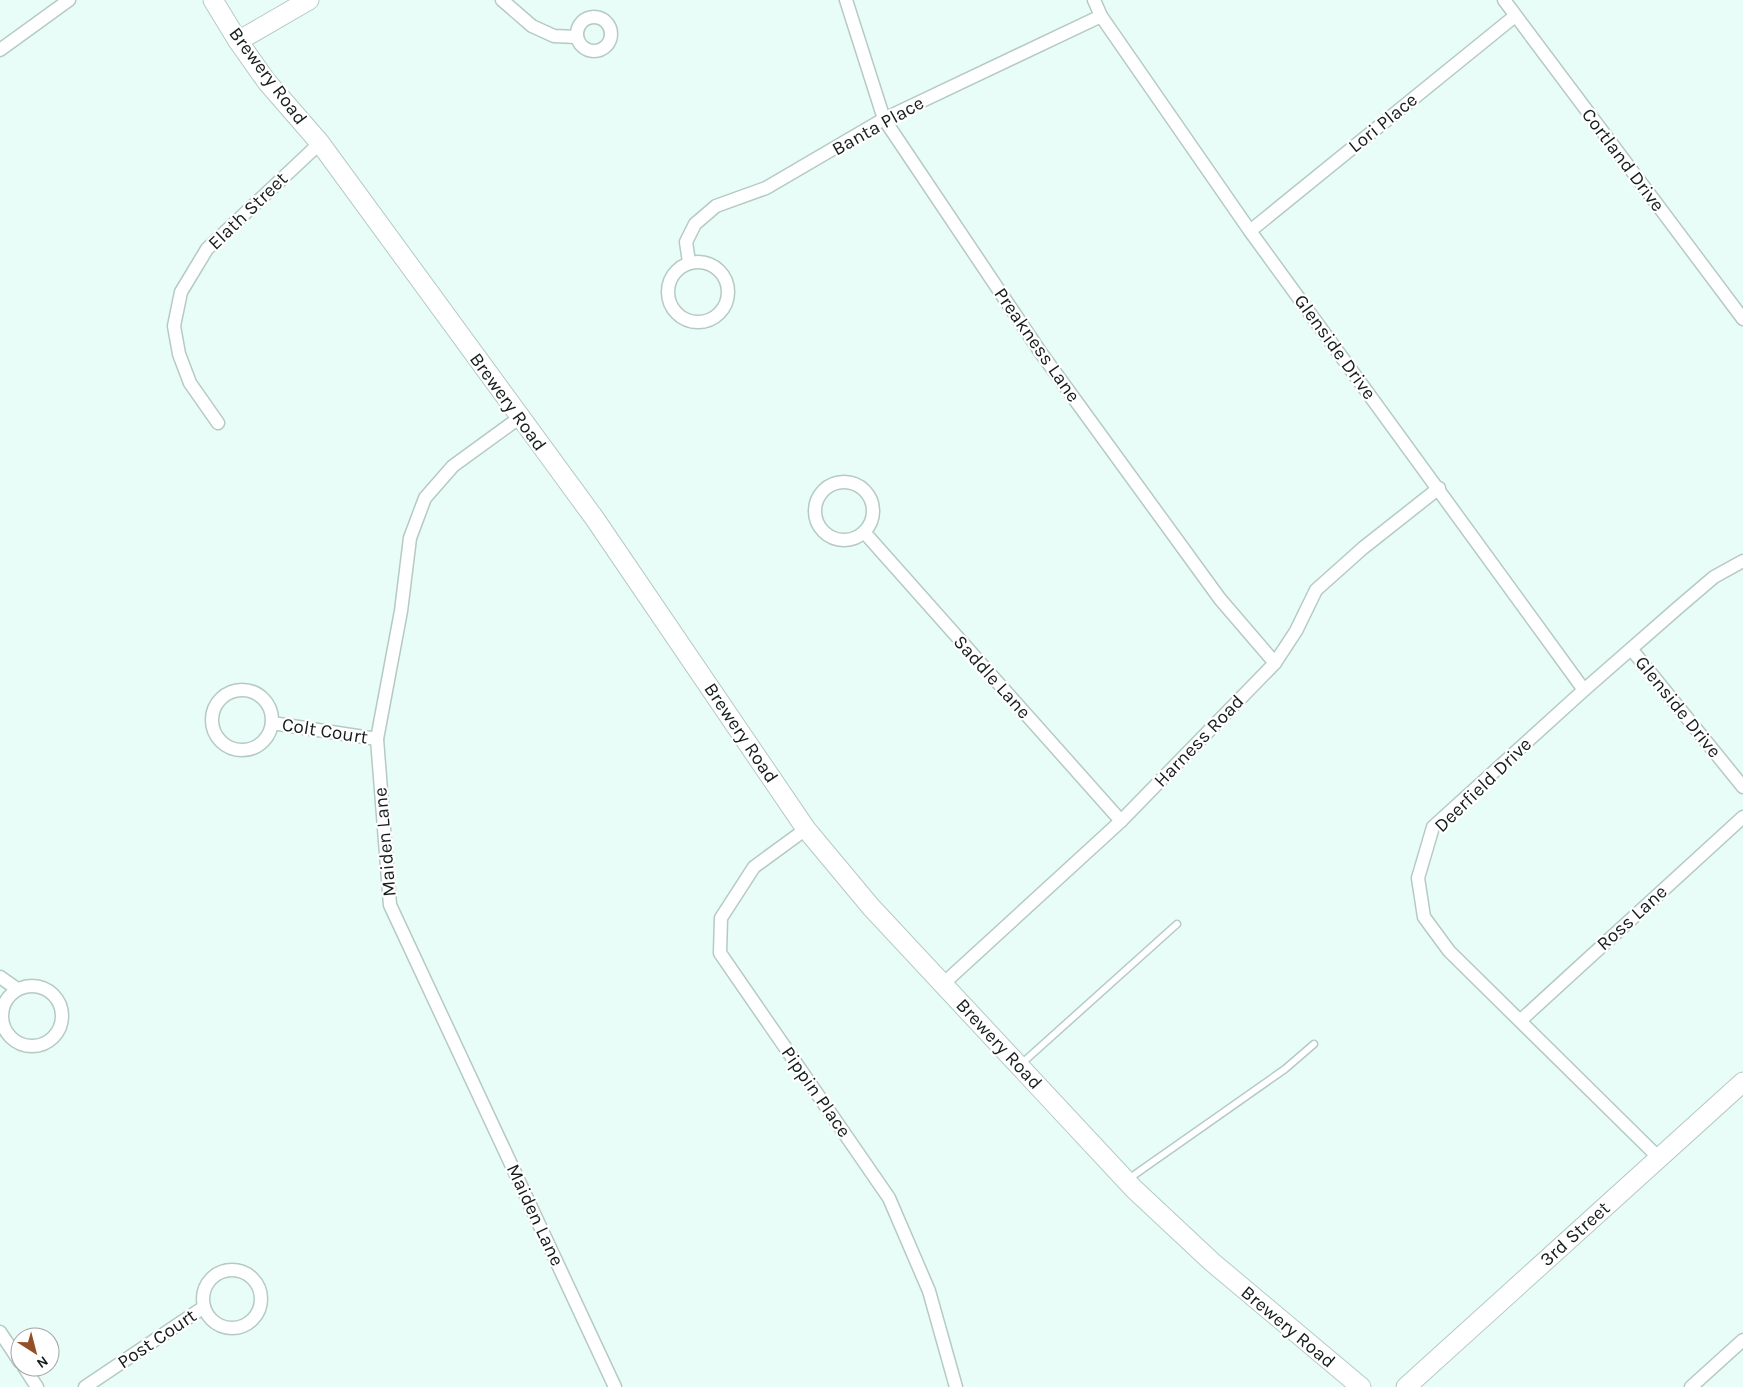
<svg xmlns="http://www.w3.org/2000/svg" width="1743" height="1387" viewBox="0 0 1743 1387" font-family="Karla,sans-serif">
	<rect width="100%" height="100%" fill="#e8fdf7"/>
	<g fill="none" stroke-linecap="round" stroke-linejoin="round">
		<defs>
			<g id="lane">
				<path d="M1020 1065 1177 924"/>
				<path d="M1127 1180 1285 1069 1314 1044"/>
			</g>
			<g id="street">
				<path d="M502 0 532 26 554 36 577 37"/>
				<path d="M846 0 884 119 1041 353 1220 599 1275 663"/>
				<path d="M1094 0 1101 16 1250 231 1584 690"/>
				<path d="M1504 0 1743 319"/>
				<circle cx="594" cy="34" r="17"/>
				<path d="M0 50 69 0"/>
				<path d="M1250 231 1515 16"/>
				<circle cx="698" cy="292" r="30"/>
				<path d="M689 262 686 242 695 224 716 206 766 188 884 119 1101 16"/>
				<path d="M519 418 453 466 425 498 410 538 401 611 377 739 390 905 615 1387"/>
				<path d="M218 423 190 383 179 354 174 326 181 292 207 249 320 143"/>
				<circle cx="844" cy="511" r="29"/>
				<path d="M864 532 1121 821"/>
				<path d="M1632 650 1743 787"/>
				<circle cx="242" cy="720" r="30"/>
				<path d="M272 723 377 739"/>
				<path d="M806 829 754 867 721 918 720 953 889 1198 929 1291 956 1387"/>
				<path d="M0 977 17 989"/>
				<path d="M943 984 1121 821 1275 663 1296 631 1316 590 1363 548 1439 488"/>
				<circle cx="32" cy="1016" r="30"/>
				<path d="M1521 1020 1743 817"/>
				<path d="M1659 1158 1449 951 1424 917 1418 878 1433 827 1584 690 1680 606 1714 577 1743 561"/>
				<circle cx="232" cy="1299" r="29"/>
				<path d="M0 1332 20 1362"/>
				<path d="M24 1367 37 1387"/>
				<path d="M85 1387 204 1307"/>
				<path d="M1691 1387 1743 1340"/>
			</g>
			<g id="secondary">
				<path d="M213 0 238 41 267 82 320 143 595 519 806 829 871 907 1134 1189 1212 1262 1361 1387"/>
				<path d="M238 41 309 0"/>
				<path d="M1406 1387 1743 1082"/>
			</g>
		</defs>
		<use href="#lane" stroke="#b6cac5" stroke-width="9"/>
		<use href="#street" stroke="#b6cac5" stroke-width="15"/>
		<use href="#secondary" stroke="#b6cac5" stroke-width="21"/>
		<use href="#lane" stroke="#fff" stroke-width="6"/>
		<use href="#street" stroke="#fff" stroke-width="12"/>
		<use href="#secondary" stroke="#fff" stroke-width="19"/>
	</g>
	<g text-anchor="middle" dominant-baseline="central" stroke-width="4.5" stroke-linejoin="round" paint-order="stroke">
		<g font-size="19" fill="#151d1b" stroke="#fff">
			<text transform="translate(268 76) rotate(53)">Brewery Road</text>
			<text transform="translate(1383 123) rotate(-39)">Lori Place</text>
			<text transform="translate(878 126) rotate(-29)">Banta Place</text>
			<text transform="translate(1623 160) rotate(53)">Cortland Drive</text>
			<text transform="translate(248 211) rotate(-44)">Elath Street</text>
			<text transform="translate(1037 345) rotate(55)">Preakness Lane</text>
			<text transform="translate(1335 347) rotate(54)">Glenside Drive</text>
			<text transform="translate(508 402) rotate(54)">Brewery Road</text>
			<text transform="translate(992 677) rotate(48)">Saddle Lane</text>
			<text transform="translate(1678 707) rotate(51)">Glenside Drive</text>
			<text transform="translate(325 731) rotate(9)">Colt Court</text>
			<text transform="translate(741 733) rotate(56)">Brewery Road</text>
			<text transform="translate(1199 741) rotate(-46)">Harness Road</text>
			<text transform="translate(1483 785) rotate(-44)">Deerfield Drive</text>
			<text transform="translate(385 842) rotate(-95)">Maiden Lane</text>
			<text transform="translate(1632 918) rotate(-42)">Ross Lane</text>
			<text transform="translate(999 1044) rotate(47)">Brewery Road</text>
			<text transform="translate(816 1092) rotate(55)">Pippin Place</text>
			<text transform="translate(535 1215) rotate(65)">Maiden Lane</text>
			<text transform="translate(1575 1234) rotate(-42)">3rd Street</text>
			<text transform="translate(1288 1327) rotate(40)">Brewery Road</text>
			<text transform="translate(157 1339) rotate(-34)">Post Court</text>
		</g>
	</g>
	<g transform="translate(35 1352) rotate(144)"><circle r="24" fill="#ffffff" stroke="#a1a5a4"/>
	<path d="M0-4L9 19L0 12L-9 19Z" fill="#954f26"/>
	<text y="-8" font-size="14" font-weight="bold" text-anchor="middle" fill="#151d1b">N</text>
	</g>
</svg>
